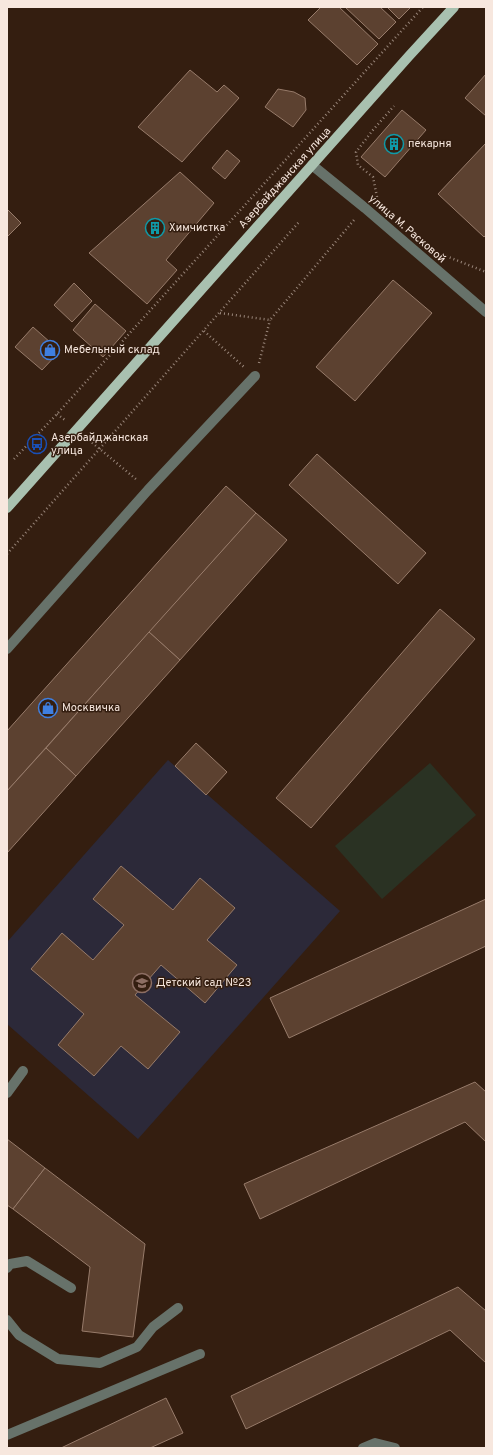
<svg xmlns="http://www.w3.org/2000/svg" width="493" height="1455" viewBox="0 0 493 1455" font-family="Overpass,sans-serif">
	<rect width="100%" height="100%" fill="#341e10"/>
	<path fill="#2c2939" d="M168 760 340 911 138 1139 7 1024V942Z"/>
	<path fill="#2a3223" d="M430 763 476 815 382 899 335 846Z"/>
	<g fill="#5c4130" stroke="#977b6a">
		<path d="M321 7H339L378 44 357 65 308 20Z"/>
		<path d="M345 7H380L396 22 379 39Z"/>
		<path d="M387 7H411L399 19Z"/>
		<path d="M190 70 217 92 224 85 239 98 182 162 138 127Z"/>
		<path d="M486 74V116L465 98Z"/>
		<path d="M278 89 294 92 305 98 306 110 293 127 265 107Z"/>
		<path d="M402 110 426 130 385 177 361 157Z"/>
		<path d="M486 143V235L484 237 438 194Z"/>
		<path d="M227 150 240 161 225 179 212 168Z"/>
		<path d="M180 172 214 203 166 260 177 270 147 304 89 253Z"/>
		<path d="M7 209 21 223 7 237Z"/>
		<path d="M393 280 432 313 355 401 316 367Z"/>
		<path d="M74 283 92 301 72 322 54 305Z"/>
		<path d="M95 304 126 331 103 357 73 330Z"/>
		<path d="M33 327 60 351 42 370 15 347Z"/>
		<path d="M317 454 426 553 398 584 289 485Z"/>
		<path d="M226 486 256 513 7 791V731Z"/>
		<path d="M256 513 287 540 180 660 149 632Z"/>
		<path d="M440 609 475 639 311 828 276 798Z"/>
		<path d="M149 632 180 660 76 776 46 748Z"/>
		<path d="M196 743 227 772 206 795 175 766Z"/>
		<path d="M46 748 76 776 7 853V791Z"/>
		<path d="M121 866 173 910 200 878 235 908 207 940 237 965 205 1003 161 965 135 995 180 1032 148 1069 121 1046 94 1076 58 1045 84 1014 31 969 62 933 93 960 124 925 93 899Z"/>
		<path d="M486 899V946L289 1038 270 998Z"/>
		<path d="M475 1082 486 1092V1142L465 1122 260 1219 244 1184Z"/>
		<path d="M7 1139 45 1168 13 1209 7 1205Z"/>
		<path d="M45 1168 145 1244 133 1337 82 1331 90 1267 13 1209Z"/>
		<path d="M458 1287 486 1311V1363L450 1330 246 1429 231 1396Z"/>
		<path d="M166 1398 183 1433 150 1448H61Z"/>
	</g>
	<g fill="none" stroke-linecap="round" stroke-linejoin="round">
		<g stroke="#988579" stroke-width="2.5" stroke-dasharray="1 3" stroke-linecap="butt">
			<path d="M377 197 373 177 358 165 356 152 373 130 394 106"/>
			<path d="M446 256 486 272"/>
			<path d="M220 313 270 320 354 220"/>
			<path d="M204 331 244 367"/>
			<path d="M259 363 270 320"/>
			<path d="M57 414 65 420"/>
			<path d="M89 440 137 480"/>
			<path d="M14 459 57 414 423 7"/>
			<path d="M7 554 299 222"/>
		</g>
		<g stroke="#67726a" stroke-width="10">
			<path d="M312 165 365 208 486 312"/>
			<path d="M7 649 148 490 255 376"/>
			<path d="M7 1093 23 1071"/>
			<path d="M7 1268 10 1264 27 1261 71 1288"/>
			<path d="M7 1320 19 1335 58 1359 100 1363 137 1347 153 1327 178 1308"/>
			<path d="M7 1435 200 1354"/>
			<path d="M363 1448 375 1443 395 1448"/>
		</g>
		<path stroke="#a9c1b0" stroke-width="10" d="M7 508 409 56 454 7"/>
	</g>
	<defs>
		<symbol id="building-ring" viewBox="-11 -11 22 22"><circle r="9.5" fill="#341e10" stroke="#0f9aa8" stroke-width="1.5"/><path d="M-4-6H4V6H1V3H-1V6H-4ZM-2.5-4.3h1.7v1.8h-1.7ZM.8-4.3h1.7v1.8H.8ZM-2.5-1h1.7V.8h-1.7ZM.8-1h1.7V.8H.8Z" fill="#0f9aa8"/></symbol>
		<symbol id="shop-ring" viewBox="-11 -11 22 22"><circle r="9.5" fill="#341e10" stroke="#3f7fe0" stroke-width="1.5"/><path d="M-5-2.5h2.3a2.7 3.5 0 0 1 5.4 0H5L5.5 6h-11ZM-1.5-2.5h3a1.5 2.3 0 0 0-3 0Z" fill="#3f7fe0"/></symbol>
		<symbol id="bus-ring" viewBox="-11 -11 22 22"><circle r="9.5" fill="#341e10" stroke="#1a4fb4" stroke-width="1.5"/><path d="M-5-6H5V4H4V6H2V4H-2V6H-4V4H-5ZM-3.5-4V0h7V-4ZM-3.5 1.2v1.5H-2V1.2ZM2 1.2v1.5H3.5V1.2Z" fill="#1a4fb4"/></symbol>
		<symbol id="school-ring" viewBox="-11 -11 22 22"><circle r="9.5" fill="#341e10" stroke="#8d6e63" stroke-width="1.5"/><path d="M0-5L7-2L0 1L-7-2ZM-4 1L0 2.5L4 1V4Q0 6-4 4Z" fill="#8d6e63"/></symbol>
	</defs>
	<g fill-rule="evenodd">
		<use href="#building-ring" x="383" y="133" width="22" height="22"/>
		<use href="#building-ring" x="144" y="217" width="22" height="22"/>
		<use href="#shop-ring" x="39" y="339" width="22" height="22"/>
		<use href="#bus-ring" x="26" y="433" width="22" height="22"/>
		<use href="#shop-ring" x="37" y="697" width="22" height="22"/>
		<use href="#school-ring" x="131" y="972" width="22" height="22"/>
	</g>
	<g text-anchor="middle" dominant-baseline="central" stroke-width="3" stroke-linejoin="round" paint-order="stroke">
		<g font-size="11" fill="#f7e7de" stroke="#341e10" text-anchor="start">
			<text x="408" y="144">пекарня</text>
			<text x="169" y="228">Химчистка</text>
			<text x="64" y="350">Мебельный склад</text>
			<text x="51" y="438">Азербайджанская<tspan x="51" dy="13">улица</tspan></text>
			<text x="62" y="708">Москвичка</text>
			<text x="156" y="983">Детский сад №23</text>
		</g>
		<g font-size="11" fill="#f7e7de" stroke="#341e10">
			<text transform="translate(285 178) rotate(-48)">Азербайджанская улица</text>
			<text transform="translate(407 229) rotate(41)">улица М. Расковой</text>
		</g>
	</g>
	<rect width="493" height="1455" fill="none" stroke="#f7e7de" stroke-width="16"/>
</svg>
